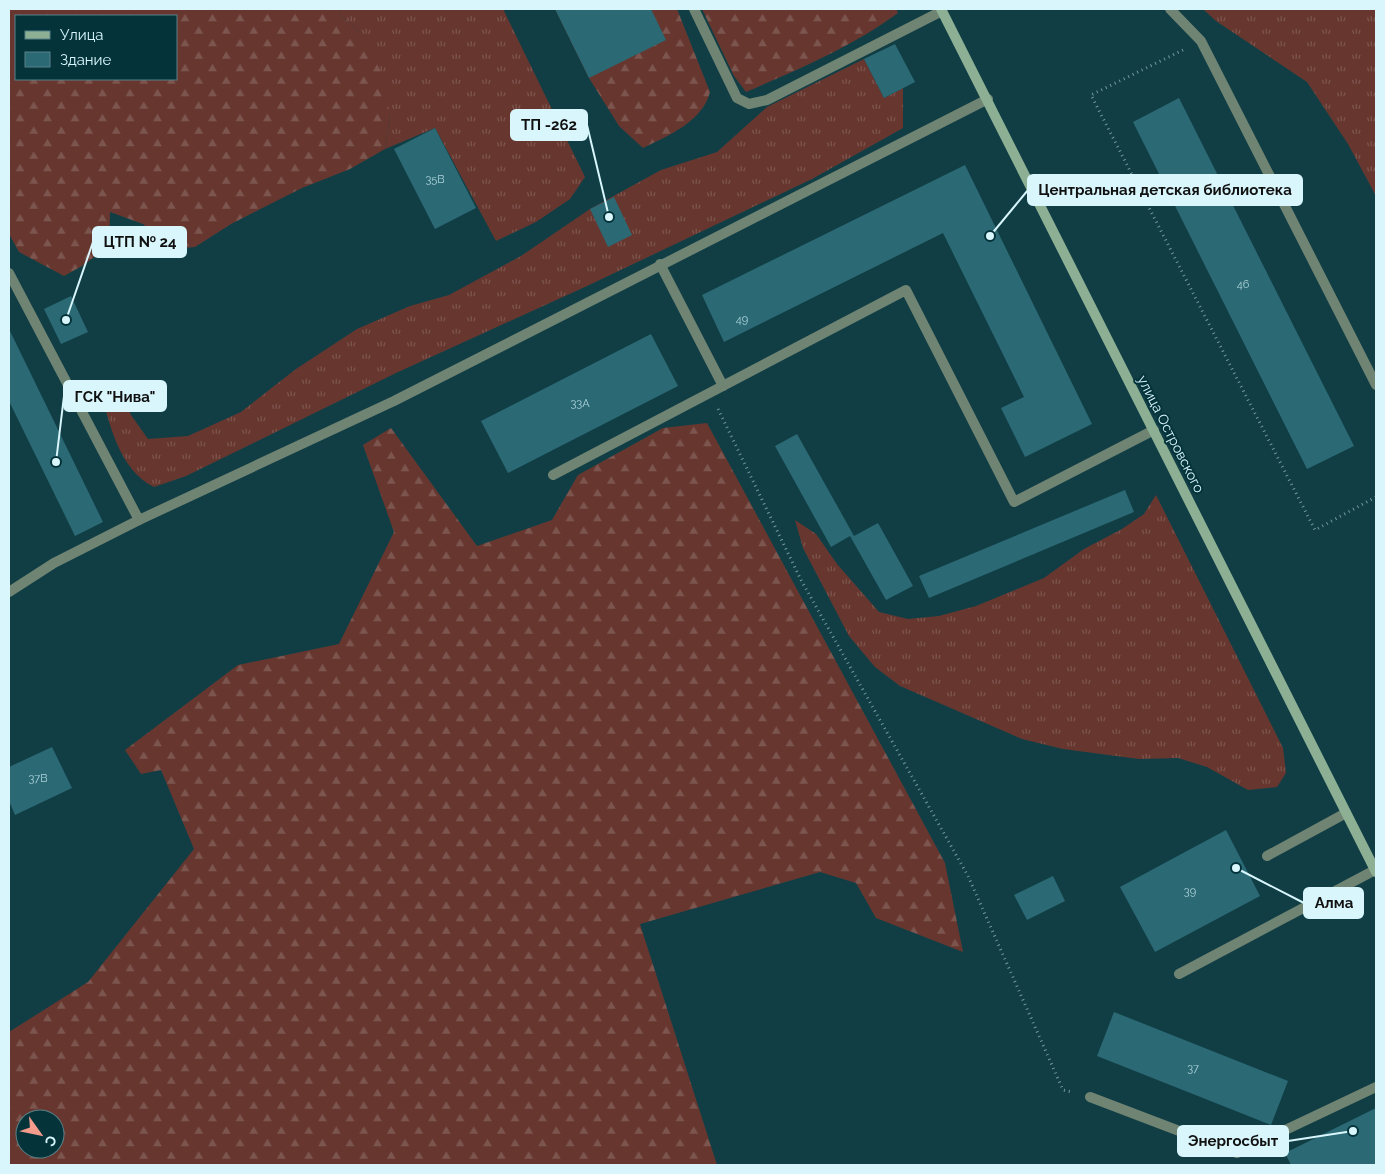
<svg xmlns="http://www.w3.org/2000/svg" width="1385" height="1174" viewBox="0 0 1385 1174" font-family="Raleway,sans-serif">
	<defs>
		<pattern id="grass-tufts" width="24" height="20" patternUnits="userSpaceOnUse" patternTransform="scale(1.25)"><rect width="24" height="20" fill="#67372f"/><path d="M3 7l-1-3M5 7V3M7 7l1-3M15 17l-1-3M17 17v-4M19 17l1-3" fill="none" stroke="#7c554e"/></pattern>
		<pattern id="forest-firs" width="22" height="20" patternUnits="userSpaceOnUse" patternTransform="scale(1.25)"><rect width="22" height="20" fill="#67372f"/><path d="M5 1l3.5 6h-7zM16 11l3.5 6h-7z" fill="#7c554e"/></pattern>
	</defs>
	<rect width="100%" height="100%" fill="#113e45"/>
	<g fill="url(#grass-tufts)">
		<path d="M338 9H503L585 177 570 199 536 222 496 241 435 128 385 149 390 116 359 32 341 15Z"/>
		<path d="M1203 9H1376V196L1348 144 1307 82 1216 21Z"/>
		<path d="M864 59 884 98 903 88V128L812 179 587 286 396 373 186 476 154 487C119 470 109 423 100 388L118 389 131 415 148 439 188 436 241 412 296 369 357 329 410 306 449 295 521 256 590 209 661 170 717 152 767 107Z"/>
		<path d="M1156 495 1283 748 1286 773 1277 787 1248 790 1207 767 1178 758 1139 759 1063 749 1022 739 900 686 875 667 849 636 803 548 795 520 816 534 837 564 879 612 908 619 939 616 976 606 1044 578 1084 549 1122 529 1144 514Z"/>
	</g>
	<g fill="url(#forest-firs)" fill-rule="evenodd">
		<path d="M9 9H338L341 15 359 32 384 77 390 116 385 149 350 169 302 188 231 224 195 247 172 249 143 224 110 212 109 246 82 266 64 276 19 252 9 234ZM16 16H176V79H16Z"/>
		<path d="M555 9H677L710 92C703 121 668 136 643 148L619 126 589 78Z"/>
		<path d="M702 9H896L898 13C852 47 799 69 746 92L734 76Z"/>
		<path d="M707 423 945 863 963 952 876 918 856 883 820 872 640 924 717 1165H9V1032L88 982 194 849 161 770 141 774 125 750 238 665 339 644 394 532 363 445 391 428 477 546 552 520 578 475 663 428ZM25 1119H55V1149H25Z"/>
	</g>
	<g fill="#2b6974">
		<path d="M555 9H651L666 40 589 78Z"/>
		<path d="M895 44 915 82 884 98 864 59Z"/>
		<path d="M1179 98 1354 446 1307 469 1133 122Z"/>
		<path d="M435 128 476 208 435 229 394 149Z"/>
		<path d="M965 165 1092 424 1025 457 1001 408 1024 397 943 233 724 342 702 295Z"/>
		<path d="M614 197 632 235 608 247 590 209Z"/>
		<path d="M71 296 88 332 61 344 44 309Z"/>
		<path d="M9 329 103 522 75 536 9 401Z"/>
		<path d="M651 334 678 386 508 473 481 421Z"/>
		<path d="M797 434 854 536 878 523 913 586 886 600 850 536 831 547 775 446Z"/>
		<path d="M1125 490 1134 512 929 598 919 576Z"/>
		<path d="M52 747 72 788 15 815 9 801V767Z"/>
		<path d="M1226 830 1260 896 1155 952 1120 887Z"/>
		<path d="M1053 876 1065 901 1027 920 1014 895Z"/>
		<path d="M1114 1012 1288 1081 1271 1125 1097 1056Z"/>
		<path d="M1376 1108V1165H1291L1285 1153Z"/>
	</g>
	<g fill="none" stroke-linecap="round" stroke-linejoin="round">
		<g stroke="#72989e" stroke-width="3" stroke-dasharray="1 4" stroke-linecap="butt">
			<path d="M1183 50 1091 95 1315 530 1376 497"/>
			<path d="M718 409 801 580 968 876 1063 1090 1072 1092"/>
		</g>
		<g stroke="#6f8473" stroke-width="10">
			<path d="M694 9 737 98 749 104 767 100 942 11"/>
			<path d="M1170 9 1201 41 1376 385"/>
			<path d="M553 475 906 290 1014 502 1154 430"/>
			<path d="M1267 856 1346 813"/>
			<path d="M1179 974 1375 870"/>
			<path d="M1090 1097 1237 1153 1376 1087"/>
		</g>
		<g stroke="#6f8473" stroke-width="10">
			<path d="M660 264 723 386"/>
			<path d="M9 273 139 520"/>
			<path d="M9 592 54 563 139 520 394 401 988 99"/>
		</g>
		<path stroke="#8db094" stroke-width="10" d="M941 9 1376 872"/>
	</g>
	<g text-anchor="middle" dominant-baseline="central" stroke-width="4" stroke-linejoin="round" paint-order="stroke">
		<g font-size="11" fill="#add3da">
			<text x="435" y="179">35В</text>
			<text x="1243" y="284">46</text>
			<text x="742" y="319">49</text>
			<text x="580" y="403">33А</text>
			<text x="38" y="778">37В</text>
			<text x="1190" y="891">39</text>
			<text x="1193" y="1068">37</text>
		</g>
		<g font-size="14" fill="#d8f6fc" stroke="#04333a">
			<text transform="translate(1171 434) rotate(63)">улица Островского</text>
		</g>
	</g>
	<path fill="none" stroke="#d8f6fc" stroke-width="2" d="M609 217L587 125M990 236L1028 190M66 320L93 242M56 462L64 396M1236 868L1304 903M1353 1131L1288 1141"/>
	<g fill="#d8f6fc" stroke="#04333a" stroke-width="2">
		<circle cx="609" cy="217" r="5"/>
		<circle cx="990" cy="236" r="5"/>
		<circle cx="66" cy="320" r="5"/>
		<circle cx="56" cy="462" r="5"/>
		<circle cx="1236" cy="868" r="5"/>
		<circle cx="1353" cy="1131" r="5"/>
	</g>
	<g fill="#d8f6fc" stroke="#d8f6fc" stroke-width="2">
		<rect x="511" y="110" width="76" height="30" rx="5"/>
		<rect x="1028" y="175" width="274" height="30" rx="5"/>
		<rect x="93" y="227" width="93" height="30" rx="5"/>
		<rect x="64" y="381" width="102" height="30" rx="5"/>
		<rect x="1304" y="888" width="59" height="30" rx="5"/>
		<rect x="1178" y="1126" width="110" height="30" rx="5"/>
	</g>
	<g font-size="15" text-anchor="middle" font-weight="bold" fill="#111">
		<text x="549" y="130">ТП -262</text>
		<text x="1165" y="195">Центральная детская библиотека</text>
		<text x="140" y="247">ЦТП № 24</text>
		<text x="115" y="402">ГСК "Нива"</text>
		<text x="1334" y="908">Алма</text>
		<text x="1233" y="1146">Энергосбыт</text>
	</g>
	<rect width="1385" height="1174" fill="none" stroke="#d8f6fc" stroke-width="20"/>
	<rect x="15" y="15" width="162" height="65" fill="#04333a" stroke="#598188"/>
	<rect x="25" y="31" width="25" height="8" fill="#8db094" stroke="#598188"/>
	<text x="60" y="40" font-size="15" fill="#d8f6fc">Улица</text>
	<rect x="25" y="52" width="25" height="15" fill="#2b6974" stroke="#598188"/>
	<text x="60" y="65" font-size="15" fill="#d8f6fc">Здание</text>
	<g transform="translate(40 1134) rotate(123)"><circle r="24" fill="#04333a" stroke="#598188"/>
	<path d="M0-4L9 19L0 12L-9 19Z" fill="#f59d8d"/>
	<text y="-8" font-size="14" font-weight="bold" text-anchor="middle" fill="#d8f6fc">С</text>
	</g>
</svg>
